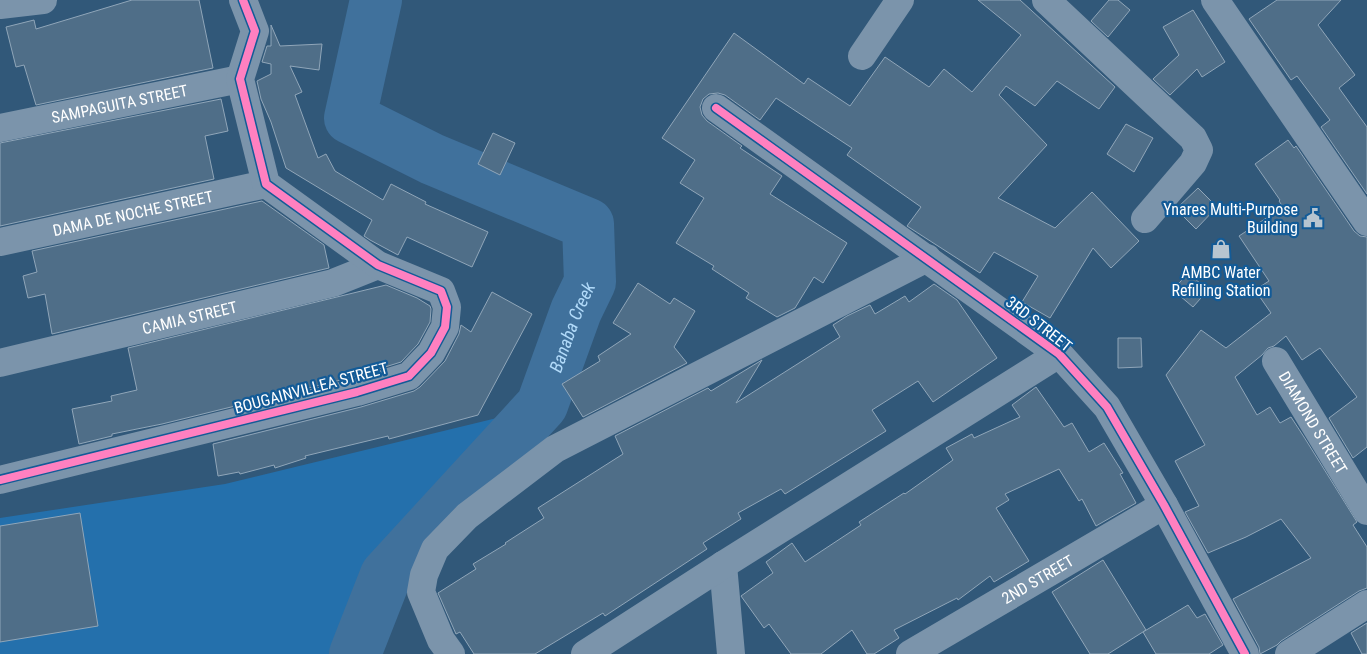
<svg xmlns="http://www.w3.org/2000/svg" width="1367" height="654" viewBox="0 0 1367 654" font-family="'Roboto Condensed',sans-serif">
	<rect width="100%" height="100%" fill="#315879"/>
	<path fill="#2470ac" d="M501 417 397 528 351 620 340 654H0V518L225 484Z"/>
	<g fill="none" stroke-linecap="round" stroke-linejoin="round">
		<path stroke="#40719c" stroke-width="52" id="s1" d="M355 654 386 575 542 405 576 311 590 282 588 224 432 159 350 118 376 0"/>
	</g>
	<g fill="#4f6e88" stroke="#90a6b9">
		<path d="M132 0H199L213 68 36 105 24 65 16 67 6 27 34 20 36 29Z"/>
		<path d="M978 0H1020L1115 87 1099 109 1057 81 1035 106 1006 86 999 95 1047 145 998 198 1055 228 1092 192 1139 241 1111 268 1093 248 1050 318 1022 302 1038 276 994 252 980 273 910 228 907 226 921 207 847 155 852 148 776 98 760 120 725 95 718 93 709 94 703 99 700 107 702 115 707 121 742 146 740 148 782 176 770 194 847 243 823 283 814 277 795 308 777 317 746 298 749 293 712 269 714 266 676 243 704 198 680 183 695 160 662 138 734 33 804 84 808 78 850 106 885 57 929 87 944 69 972 92 1021 35Z"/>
		<path d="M1109 0H1118L1130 10 1108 37 1091 21Z"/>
		<path d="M1277 0H1341L1318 25 1355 75 1339 88 1367 127V194L1321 127 1330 120 1297 76 1291 80 1249 19Z"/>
		<path d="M1193 10 1225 62 1202 77 1197 69 1170 95 1153 79 1179 55 1163 27Z"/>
		<path d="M271 25 280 46 322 44 319 70 290 66 302 92 295 95 318 158 326 154 335 171 383 200 391 184 426 202 425 204 488 232 472 267 407 237 398 255 370 240 364 236 372 220 286 168 271 122 261 99 257 81 271 74V64L262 62 267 46H271Z"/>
		<path d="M221 99 228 131 205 136 214 179 0 226V143Z"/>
		<path d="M1126 124 1153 138 1134 172 1107 154Z"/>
		<path d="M493 133 515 143 500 175 478 164Z"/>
		<path d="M1288 140 1294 148 1296 146 1354 231 1360 236 1367 237V447L1353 458 1329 418 1357 397 1320 348 1302 360 1286 336 1274 346 1268 348 1262 355 1235 377 1257 415 1270 407 1280 423 1291 417 1304 437 1357 522 1353 525 1367 547V588L1359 591 1281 641 1277 645 1260 654 1259 647 1233 599 1311 558 1281 519 1246 537 1208 553 1185 512 1199 506 1175 461 1205 445 1166 375 1201 330 1226 348 1271 313 1255 290 1269 281 1239 236 1283 207 1279 201 1280 200 1255 164Z"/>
		<path d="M1198 188 1217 207 1196 229 1176 209Z"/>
		<path d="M262 201 324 245 329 268 52 334 45 294 28 298 23 276 37 272 32 251Z"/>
		<path d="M1188 273 1208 290 1193 307 1173 290Z"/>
		<path d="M638 283 670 304 674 298 695 311 674 347 687 363 583 417 562 384 600 361 598 356 631 334 613 323Z"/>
		<path d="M934 284 957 300 997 358 933 402 918 381 872 410 886 431 785 494 781 489 738 513 741 519 703 543 707 549 605 616 603 613 535 654H474L460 632 456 634 438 593 476 569 473 564 506 544 505 543 544 518 538 508 623 454 615 436 708 388 711 391 762 360 736 403 840 337 833 325 847 316 870 305 875 314 905 296 909 302Z"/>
		<path d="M386 285 417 298 430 306 431 309 430 322 418 344 401 362 353 377 162 424 112 434V436L79 444 72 409 112 401 111 396 137 390 128 348Z"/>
		<path d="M492 292 532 314 478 415 389 439 388 436 305 456 306 458 275 468 274 465 240 474 239 472 218 476 213 444 361 407 414 391 420 387 445 361 459 334 461 325 471 332Z"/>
		<path d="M1118 338H1141L1142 367 1118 368Z"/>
		<path d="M1036 387 1064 427 1072 423 1089 452 1104 443 1123 473 1120 474 1136 503 1096 526 1082 499 1079 501 1059 469 1005 494 1009 500 996 508 1029 561 994 582 990 576 958 600 957 598 894 630 899 638 874 654H867L852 630 821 654H791L769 624 764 628 741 596 773 573 766 562 792 543 805 562 861 525 859 522 904 493 905 494 953 460 946 448 972 434 974 438 1020 417 1012 405Z"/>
		<path d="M80 513 98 626 0 642V526Z"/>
		<path d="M1103 560 1146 630 1108 654H1090L1052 592Z"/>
		<path d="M1188 605 1197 618 1205 614 1223 645 1209 654H1156L1143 632Z"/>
		<path d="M1367 623V654H1362L1351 633Z"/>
	</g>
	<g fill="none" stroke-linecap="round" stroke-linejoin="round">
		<g stroke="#7b94ab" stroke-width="28">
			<path d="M1046 0 1193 138 1199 150 1193 163 1145 219"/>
			<path d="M0 5 43 0"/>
			<path d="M862 56 900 0"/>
			<path d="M716 108 1059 354 1107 407 1164 505 1245 654"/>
			<path id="s2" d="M0 128 240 79"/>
			<path id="s3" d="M0 242 266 184"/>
			<path id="s4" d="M1276 361 1367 511"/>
			<path id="s5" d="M0 363 333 283 378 265"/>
			<path d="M0 480 357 392 409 376 431 353 445 327 447 307 441 291 378 265 266 184 240 79 255 31 243 0"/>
			<path d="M723 565 731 654"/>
			<path d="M451 654 441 640 421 592 424 575 435 549 467 516 555 449 927 258"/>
			<path d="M585 654 723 565 1059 354"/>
			<path id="s6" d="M910 654 1164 505"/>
			<path d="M1289 654 1367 604"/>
		</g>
		<path stroke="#7b94ab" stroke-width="28" d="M1215 0 1367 222"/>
		<defs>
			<g id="cycleway">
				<path d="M716 108 1059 354 1107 407 1164 505 1245 654"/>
				<path d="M0 480 357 392 409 376 431 353 445 327 447 307 441 291 378 265 266 184 240 79 255 31 243 0"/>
			</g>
		</defs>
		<use href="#cycleway" stroke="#135b97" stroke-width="11"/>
		<use href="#cycleway" stroke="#ff80c0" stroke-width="8"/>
	</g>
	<defs>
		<symbol id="civic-bare" viewBox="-9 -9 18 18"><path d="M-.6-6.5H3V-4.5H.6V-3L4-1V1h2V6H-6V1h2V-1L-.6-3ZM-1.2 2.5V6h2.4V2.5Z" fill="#b7c5d0" stroke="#135b97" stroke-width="2.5" paint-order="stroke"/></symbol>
		<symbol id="shop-bare" viewBox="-9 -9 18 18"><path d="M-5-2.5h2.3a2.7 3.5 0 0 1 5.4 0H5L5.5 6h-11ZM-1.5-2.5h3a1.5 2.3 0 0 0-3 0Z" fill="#b7c5d0" stroke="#135b97" stroke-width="2.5" paint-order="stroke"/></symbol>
	</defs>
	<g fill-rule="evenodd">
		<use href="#civic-bare" x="1299" y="204" width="28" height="28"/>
		<use href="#shop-bare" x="1207" y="235" width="28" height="28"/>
	</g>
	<g text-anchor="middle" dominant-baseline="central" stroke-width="4.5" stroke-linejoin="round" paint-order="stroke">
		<g font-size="16" fill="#fff" stroke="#135b97">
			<text stroke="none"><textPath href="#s2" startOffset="122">SAMPAGUITA STREET</textPath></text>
			<text stroke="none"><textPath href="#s3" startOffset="136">DAMA DE NOCHE STREET</textPath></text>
			<text stroke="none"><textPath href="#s5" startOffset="195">CAMIA STREET</textPath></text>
			<text transform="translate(1039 324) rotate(38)">3RD STREET</text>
			<text transform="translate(311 388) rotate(-15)">BOUGAINVILLEA STREET</text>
			<text stroke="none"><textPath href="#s4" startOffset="72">DIAMOND STREET</textPath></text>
			<text stroke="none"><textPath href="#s6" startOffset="148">2ND STREET</textPath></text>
		</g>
		<g font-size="16" fill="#fff" stroke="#135b97" text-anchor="end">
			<text x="1298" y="209">Ynares Multi-Purpose<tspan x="1298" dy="18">Building</tspan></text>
			<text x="1221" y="272" text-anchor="middle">AMBC Water<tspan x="1221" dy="18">Refilling Station</tspan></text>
		</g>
		<g font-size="18" font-style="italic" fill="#b1daf9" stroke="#135b97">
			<text stroke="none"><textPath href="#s1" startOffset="399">Banaba Creek</textPath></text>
		</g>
	</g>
</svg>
